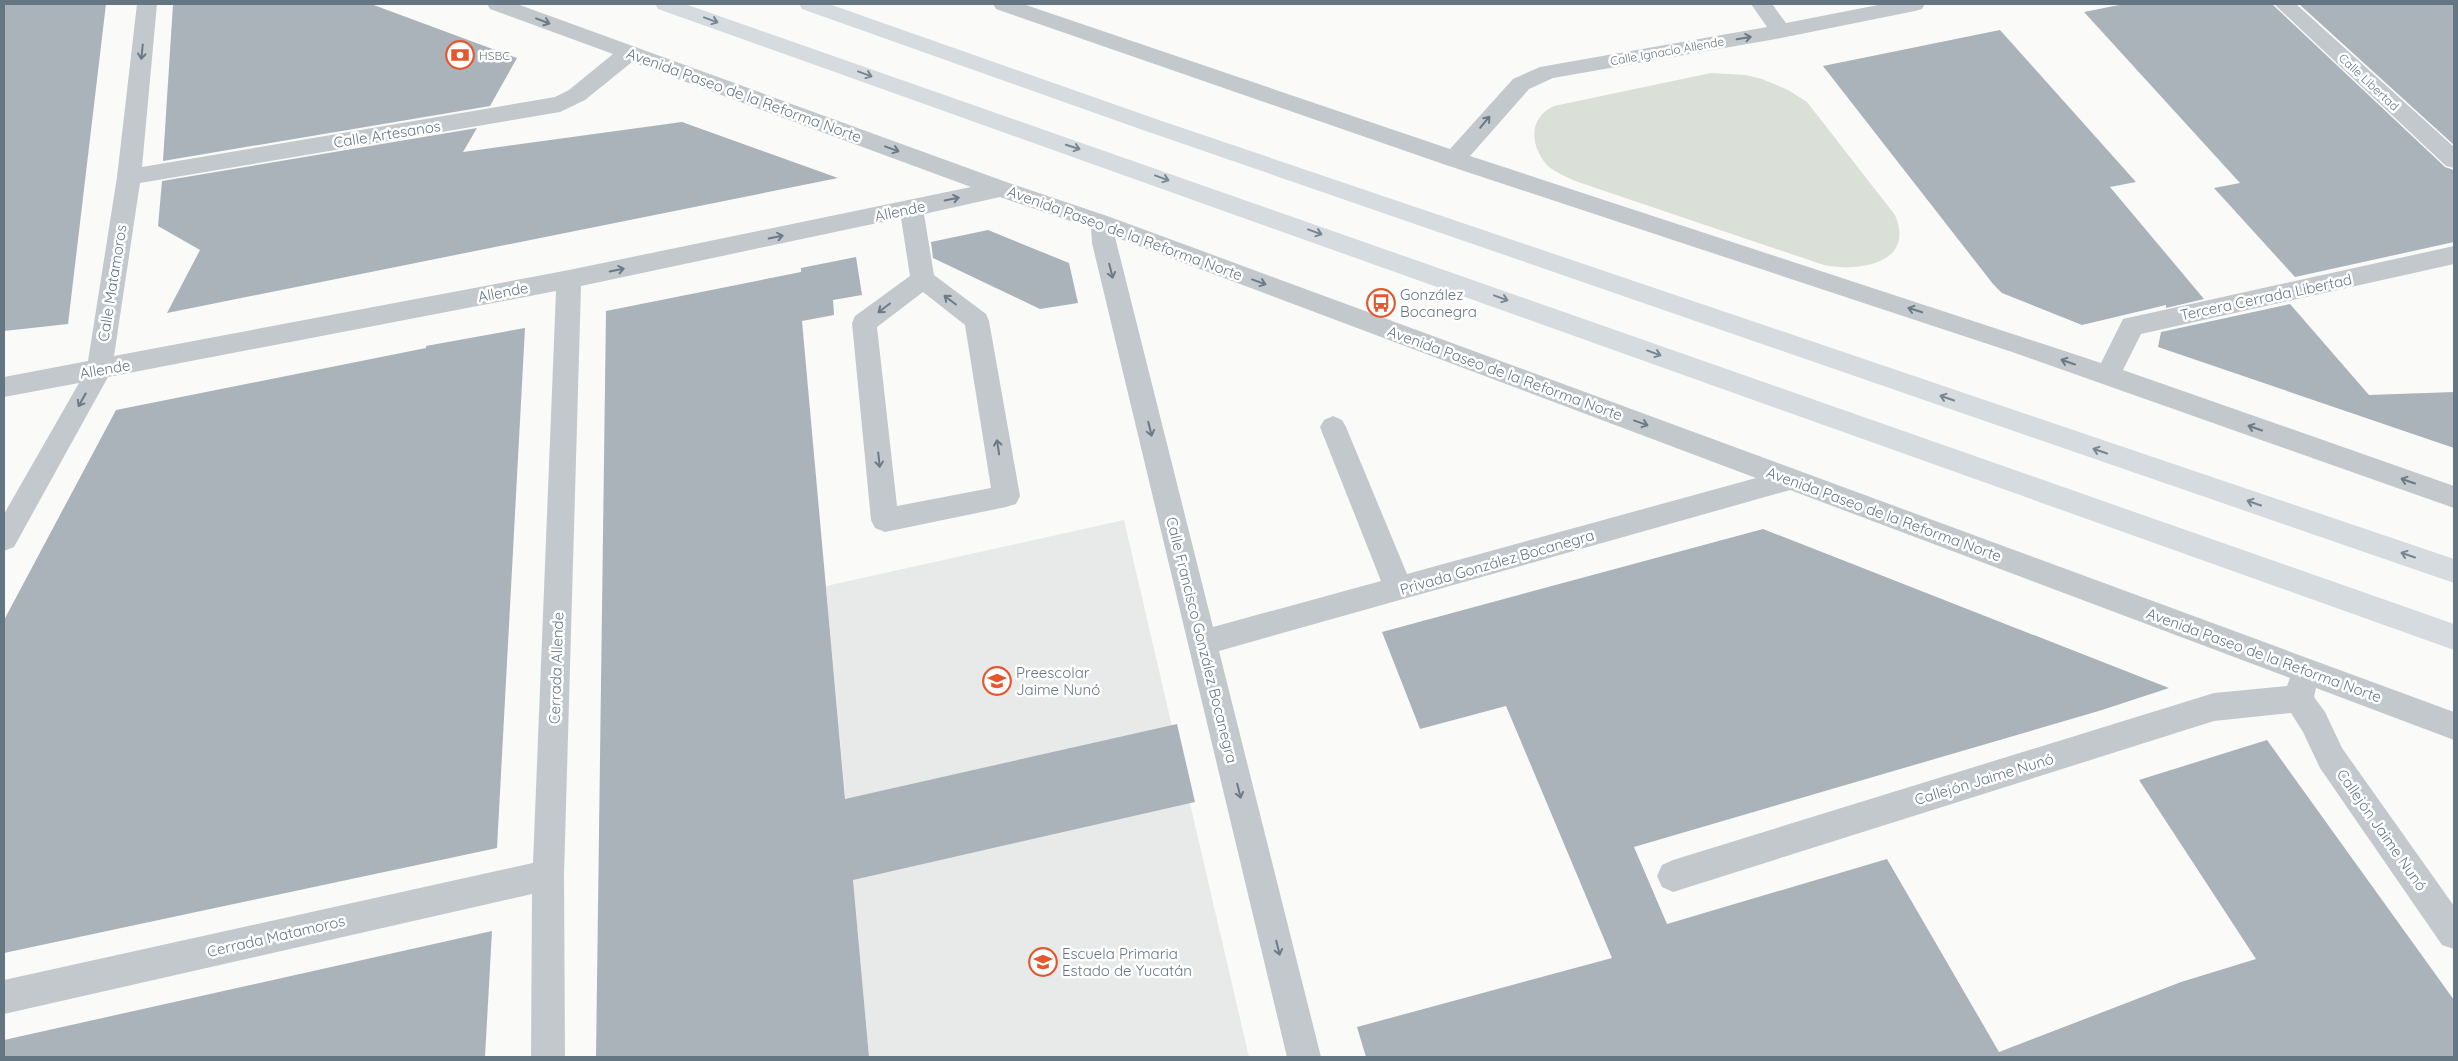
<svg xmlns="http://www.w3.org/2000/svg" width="2458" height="1061" viewBox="0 0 2458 1061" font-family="Quicksand,sans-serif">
	<rect width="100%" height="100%" fill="#fafaf8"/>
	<path fill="#e8e9e9" d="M1124 520 1249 1057H869L826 586Z"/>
	<path fill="#dadfd7" d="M1711 73 1745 75 1762 79 1788 90 1807 102 1895 215C1916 264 1858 272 1824 265L1575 181C1565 176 1554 172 1547 165 1530 146 1528 118 1554 106Z"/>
	<g fill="#aab3b9">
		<path d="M4 4H106L68 324 4 331Z"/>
		<path d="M173 4H371L517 58 490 106 163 161Z"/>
		<path d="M2124 4H2272L2445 167 2454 170V242L2295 277 2214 188 2240 183 2084 12Z"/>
		<path d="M2299 4H2454V145Z"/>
		<path d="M2000 30 2136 182 2110 187 2204 299 2166 308V305L2082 325 2002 293 1993 284 1823 66Z"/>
		<path d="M682 122 838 178 167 313 200 250 158 226 162 181 477 128 463 152Z"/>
		<path d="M988 230 1069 263 1078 303 1040 309 933 258 931 242Z"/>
		<path d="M856 257 862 295 833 300 834 315 802 321 845 799 1177 724 1195 802 853 880 869 1057H596L606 311 801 272V268Z"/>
		<path d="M2290 304 2369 395 2454 392V448L2158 347 2161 332Z"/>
		<path d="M525 328 497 848 4 953V620L116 410 426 348V346Z"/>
		<path d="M1763 529 2169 688 2102 710 1634 847 1667 924 1887 859 1999 1052 2181 982 2256 959 2139 780 2267 740 2454 1000V1057H1366L1357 1027 1612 958 1506 706 1420 729 1382 632Z"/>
		<path d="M492 931 485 1057H4V1040Z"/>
	</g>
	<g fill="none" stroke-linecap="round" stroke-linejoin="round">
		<g fill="#c3c8cc" fill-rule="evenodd">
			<path d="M137 4H157L142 167 555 97 569 90 613 54 490 9 487 4H517L1009 183 1110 217 2454 712V740L2316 688 2314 697 2325 712 2342 748 2454 906V949L2442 945 2320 768 2303 732 2291 713 2214 721 1673 892 1662 887 1657 876 1662 865 1673 860 2214 693 2287 686 2290 678 1790 490 1219 651 1321 1057H1287L1092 243 1091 228 1000 197 924 214 934 275 986 314 989 321 1020 496 1016 504 1006 507 885 532 875 528 871 520 852 323 855 316 910 276 901 218 581 286 564 875 565 1057H531L532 894 4 1014V980L533 863 556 291 108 377 14 547 4 551V514L79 383 4 397V377L88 361 117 177ZM632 62 971 187 569 270 114 356 140 183 560 112 585 100ZM1115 237 1756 478 1407 574 1346 427 1342 420 1333 416 1324 420 1320 427 1381 581 1213 627ZM923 292 965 325 991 488 897 506 877 327Z"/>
			<path d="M993 4H1023L1450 149 1513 79 1540 67 1767 27 1751 4H1772L1786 23 1883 4H1925L1922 9 1915 11 1781 38 1553 78 1529 89 1470 156 2101 363 2123 319 2454 246V264L2141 334 2123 370 2454 486V508L2015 353 1446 165 996 9Z"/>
			<path d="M2274 4H2296L2454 147V168L2446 166Z"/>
		</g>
		<g fill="#d6dbdf" fill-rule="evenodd">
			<path d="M655 4H685L2454 624V650L658 9Z"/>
			<path d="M799 4H829L1156 119 2454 559V583L1140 129 802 9Z"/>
		</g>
	</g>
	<defs><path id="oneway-shaft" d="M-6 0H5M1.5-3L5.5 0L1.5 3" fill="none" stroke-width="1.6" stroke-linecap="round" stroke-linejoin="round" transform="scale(1.25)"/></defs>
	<g stroke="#768591">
		<use href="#oneway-shaft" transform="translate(711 20) rotate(20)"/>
		<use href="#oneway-shaft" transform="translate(865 74) rotate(20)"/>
		<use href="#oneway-shaft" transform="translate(1073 147) rotate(18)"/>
		<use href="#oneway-shaft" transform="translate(1162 178) rotate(20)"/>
		<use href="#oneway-shaft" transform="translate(1315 232) rotate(20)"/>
		<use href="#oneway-shaft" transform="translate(1501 298) rotate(20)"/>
		<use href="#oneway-shaft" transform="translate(1654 353) rotate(20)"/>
		<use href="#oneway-shaft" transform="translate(1947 398) rotate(-161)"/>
		<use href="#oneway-shaft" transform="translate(2100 451) rotate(-161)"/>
		<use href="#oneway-shaft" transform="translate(2254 503) rotate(-161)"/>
		<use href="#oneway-shaft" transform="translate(2408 555) rotate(-161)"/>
	</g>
	<g stroke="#6a7a87">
		<use href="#oneway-shaft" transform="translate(543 21) rotate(21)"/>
		<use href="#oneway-shaft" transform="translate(1744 38) rotate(-10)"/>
		<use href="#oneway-shaft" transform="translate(142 52) rotate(96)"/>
		<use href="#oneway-shaft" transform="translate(1485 122) rotate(-50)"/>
		<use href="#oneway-shaft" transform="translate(892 149) rotate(20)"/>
		<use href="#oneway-shaft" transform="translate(952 199) rotate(-12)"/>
		<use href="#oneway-shaft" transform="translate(776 237) rotate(-12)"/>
		<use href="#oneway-shaft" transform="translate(617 270) rotate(-12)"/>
		<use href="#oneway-shaft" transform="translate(1111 271) rotate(76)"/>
		<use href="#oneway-shaft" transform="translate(1259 282) rotate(20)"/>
		<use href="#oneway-shaft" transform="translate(950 300) rotate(-143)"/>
		<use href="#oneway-shaft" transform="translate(884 308) rotate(143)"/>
		<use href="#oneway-shaft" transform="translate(1915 310) rotate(-162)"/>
		<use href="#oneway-shaft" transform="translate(2068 362) rotate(-161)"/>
		<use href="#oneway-shaft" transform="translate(82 400) rotate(119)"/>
		<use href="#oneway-shaft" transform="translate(1641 423) rotate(20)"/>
		<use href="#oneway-shaft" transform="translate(2255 428) rotate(-161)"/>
		<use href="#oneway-shaft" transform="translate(1150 429) rotate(76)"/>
		<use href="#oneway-shaft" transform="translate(998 447) rotate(-99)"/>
		<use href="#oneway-shaft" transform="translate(879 460) rotate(84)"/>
		<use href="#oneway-shaft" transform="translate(2408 481) rotate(-161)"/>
		<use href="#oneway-shaft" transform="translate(1239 791) rotate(76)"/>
		<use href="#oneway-shaft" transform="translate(1278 948) rotate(76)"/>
	</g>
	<defs>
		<symbol id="bank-ring" viewBox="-11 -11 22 22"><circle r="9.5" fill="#fff" stroke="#e4572e" stroke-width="1.5"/><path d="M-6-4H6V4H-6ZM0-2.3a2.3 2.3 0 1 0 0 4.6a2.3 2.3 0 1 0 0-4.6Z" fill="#e4572e"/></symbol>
		<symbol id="bus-ring" viewBox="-11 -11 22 22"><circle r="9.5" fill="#fff" stroke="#e4572e" stroke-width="1.5"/><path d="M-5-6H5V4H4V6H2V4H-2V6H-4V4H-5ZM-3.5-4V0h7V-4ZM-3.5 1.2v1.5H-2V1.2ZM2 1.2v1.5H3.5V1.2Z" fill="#e4572e"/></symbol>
		<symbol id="school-ring" viewBox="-11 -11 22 22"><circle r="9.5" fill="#fff" stroke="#e4572e" stroke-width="1.5"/><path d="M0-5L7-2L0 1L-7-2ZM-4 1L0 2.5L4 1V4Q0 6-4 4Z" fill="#e4572e"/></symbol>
	</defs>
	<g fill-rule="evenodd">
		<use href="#bank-ring" x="444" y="39" width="32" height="32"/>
		<use href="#bus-ring" x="1365" y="287" width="32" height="32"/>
		<use href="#school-ring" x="981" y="665" width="32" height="32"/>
		<use href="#school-ring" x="1027" y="946" width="32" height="32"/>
	</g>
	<g text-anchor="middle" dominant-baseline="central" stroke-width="5" stroke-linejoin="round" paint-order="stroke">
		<g font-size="12" fill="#657683" stroke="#fff">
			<text transform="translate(1667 51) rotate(-10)">Calle Ignacio Allende</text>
			<text transform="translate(2369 82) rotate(43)">Calle Libertad</text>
		</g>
		<g font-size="12" fill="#657683" stroke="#fff" text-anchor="start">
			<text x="479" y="55">HSBC</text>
		</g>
		<g font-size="15" fill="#657683" stroke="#fff">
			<text transform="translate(744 95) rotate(20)">Avenida Paseo de la Reforma Norte</text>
			<text transform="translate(387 134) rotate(-9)">Calle Artesanos</text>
			<text transform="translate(900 211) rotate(-12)">Allende</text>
			<text transform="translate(1125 233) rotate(20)">Avenida Paseo de la Reforma Norte</text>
			<text transform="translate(112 283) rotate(-81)">Calle Matamoros</text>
			<text transform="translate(503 292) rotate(-11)">Allende</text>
			<text transform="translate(2266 297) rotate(-12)">Tercera Cerrada Libertad</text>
			<text transform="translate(105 369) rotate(-10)">Allende</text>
			<text transform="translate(1505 373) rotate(20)">Avenida Paseo de la Reforma Norte</text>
			<text transform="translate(1884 514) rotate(20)">Avenida Paseo de la Reforma Norte</text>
			<text transform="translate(1497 562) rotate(-16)">Privada González Bocanegra</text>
			<text transform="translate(1202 640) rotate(76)">Calle Francisco González Bocanegra</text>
			<text transform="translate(2264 655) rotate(20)">Avenida Paseo de la Reforma Norte</text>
			<text transform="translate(556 668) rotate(-88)">Cerrada Allende</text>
			<text transform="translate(1984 779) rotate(-17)">Callejón Jaime Nunó</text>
			<text transform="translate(2382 830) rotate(55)">Callejón Jaime Nunó</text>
			<text transform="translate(276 936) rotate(-13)">Cerrada Matamoros</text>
		</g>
		<g font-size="15" fill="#657683" stroke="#fff" text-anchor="start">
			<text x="1400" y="294">González<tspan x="1400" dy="17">Bocanegra</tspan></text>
			<text x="1016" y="672">Preescolar<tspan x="1016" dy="17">Jaime Nunó</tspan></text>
			<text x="1062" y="953">Escuela Primaria<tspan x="1062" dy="17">Estado de Yucatán</tspan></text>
		</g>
	</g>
	<rect width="2458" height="1061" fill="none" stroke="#657683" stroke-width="10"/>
</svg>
